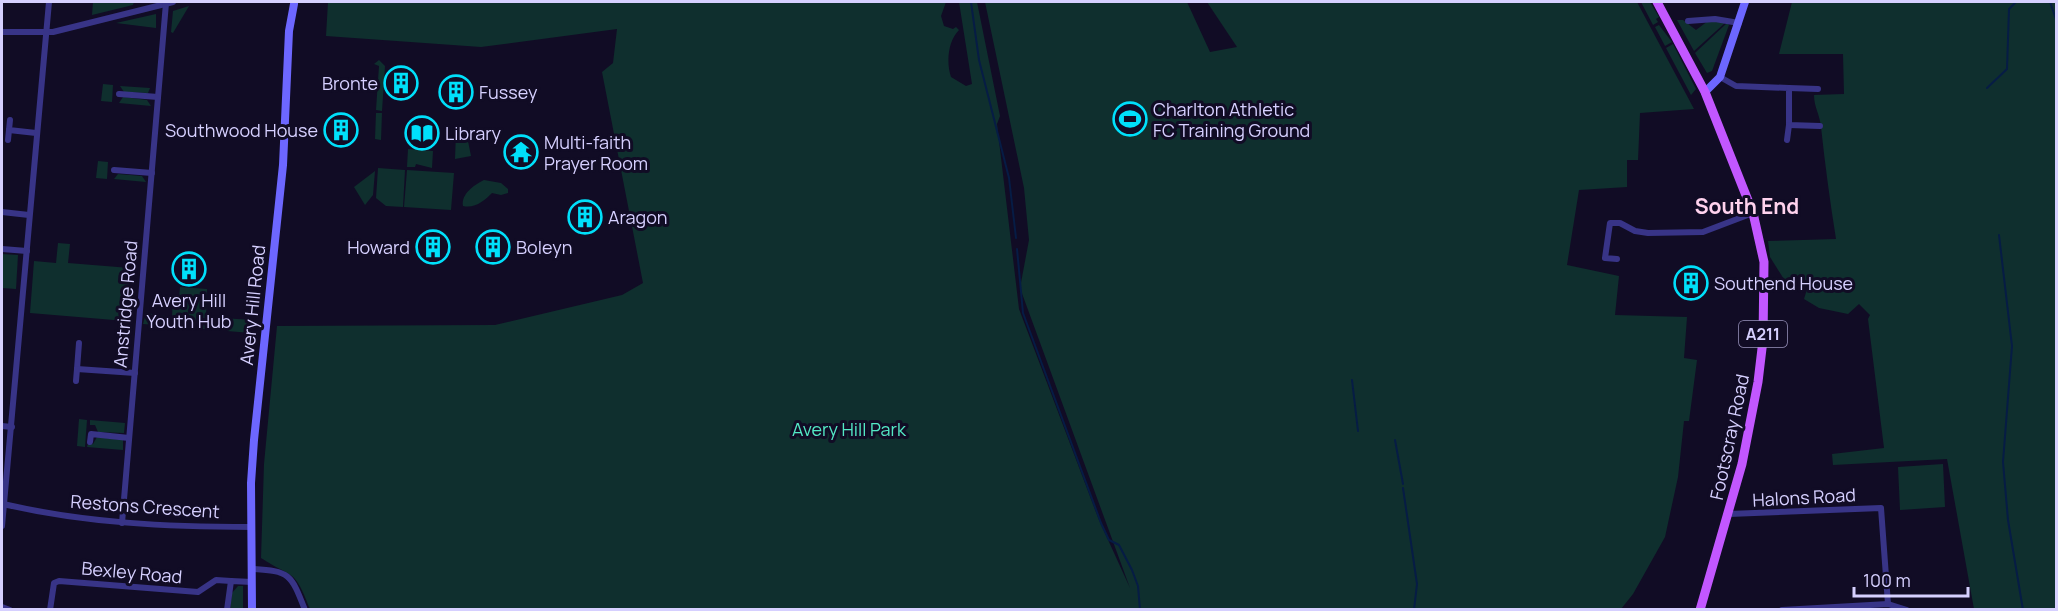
<svg xmlns="http://www.w3.org/2000/svg" width="2058" height="611" viewBox="0 0 2058 611" font-family="Manrope,sans-serif">
	<rect width="100%" height="100%" fill="#110c25"/>
	<g fill="#0f2f2e">
		<path d="M93 2H134L133 5 92 15Z"/>
		<path d="M328 2H946L941 16 944 26 953 29 956 27 959 30C948 41 946 62 951 77L966 86 972 84 959 2H977L1000 116 997 124 1019 309 1099 520 1130 588 1020 288 1029 240 1024 188 985 2H1187L1210 52 1237 47 1207 2H1637L1694 109 1640 113 1638 160H1627V187L1579 190 1567 265 1619 276 1615 315 1687 317 1684 358 1697 360 1689 421H1684L1678 477 1665 537 1633 594 1621 609H310C294 567 293 579 261 558L264 464 277 326 495 325 622 295 643 283 602 72 613 63 617 29 481 47 326 36Z"/>
		<path d="M1641 2H1650L1659 17 1656 19 1658 22 1653 25Z"/>
		<path d="M1792 2H2056V609H1974L1947 459 1833 465 1832 454 1884 448 1868 319 1870 315 1859 304 1848 314 1819 308 1804 299 1809 283 1799 275 1787 284 1770 257 1768 241 1836 239C1830 202 1825 164 1821 127 1820 115 1814 107 1814 95L1844 94 1843 54H1779Z"/>
		<path d="M189 6 173 33 171 32 173 11Z"/>
		<path d="M156 14V28L116 23Z"/>
		<path d="M1677 20H1683L1696 30 1708 21 1726 22 1694 51Z"/>
		<path d="M1727 23 1729 25 1712 71 1707 73 1695 53Z"/>
		<path d="M1659 25 1672 42 1665 46 1655 27Z"/>
		<path d="M1673 44 1696 89 1691 95 1666 48Z"/>
		<path d="M379 60 385 66 382 111 376 110 379 66 374 64Z"/>
		<path d="M103 84 113 85 112 102 101 101Z"/>
		<path d="M120 86 150 88 148 93 124 92Z"/>
		<path d="M123 97 147 100 151 106 119 103Z"/>
		<path d="M376 113H382L381 140 375 139Z"/>
		<path d="M466 131 471 156 455 159 456 133Z"/>
		<path d="M408 149 433 151 432 168 416 164 415 167H407Z"/>
		<path d="M98 161 108 162 107 179 96 178Z"/>
		<path d="M378 168 405 170 403 207 386 206 376 198Z"/>
		<path d="M407 170 454 173 451 210 404 207Z"/>
		<path d="M375 171 373 195 365 205 354 187Z"/>
		<path d="M118 174 142 176 146 182 114 179Z"/>
		<path d="M484 180 501 183 508 189V193L501 195 492 193C485 200 475 209 463 206 461 194 474 185 484 180Z"/>
		<path d="M58 243 70 244 68 263 130 268 126 321 30 313 34 261 56 263Z"/>
		<path d="M2 254 18 255 16 289 2 288Z"/>
		<path d="M180 287 207 289 206 317 253 320 251 333 143 324 146 313 172 317 173 298H179Z"/>
		<path d="M79 419 87 420 85 447 77 446Z"/>
		<path d="M90 420 125 423 124 433 98 432 95 425H90Z"/>
		<path d="M97 437 123 440V450L87 447 88 443 93 444Z"/>
		<path d="M1943 464 1945 507 1900 510 1898 467Z"/>
		<path d="M238 586H243V609L230 610 232 593Z"/>
	</g>
	<g fill="none" stroke-linecap="round" stroke-linejoin="round">
		<g stroke="#061c45" stroke-width="2">
			<path d="M971 2 979 60 1009 178 1016 238"/>
			<path d="M2050 2 2056 19"/>
			<path d="M1987 88 2007 69 2009 9 2016 2"/>
			<path d="M1999 235 2012 346 2003 462 2008 520 2023 610"/>
			<path d="M1017 249 1023 313 1101 523 1109 540 1119 545 1132 570 1138 586 1140 610"/>
			<path d="M1352 380 1358 431"/>
			<path d="M1395 440 1403 484"/>
			<path d="M1403 488 1417 584 1414 610"/>
		</g>
		<g stroke="#383487" stroke-width="6">
			<path d="M1688 21 1715 19 1739 23"/>
			<path d="M2 32H53L173 2"/>
			<path d="M1720 77 1736 86 1789 88V125L1820 126"/>
			<path d="M1789 88 1818 89"/>
			<path d="M119 94 158 97"/>
			<path d="M10 120 9 130 36 133"/>
			<path d="M8 140 9 130"/>
			<path d="M1787 140 1789 125"/>
			<path d="M114 170 152 173"/>
			<path d="M2 212 29 215"/>
			<path d="M2 249 27 251"/>
			<path d="M1617 259 1605 258 1610 223H1620L1635 231 1648 233 1703 232 1753 213"/>
			<path d="M79 343 77 369 135 373"/>
			<path d="M76 381 77 369"/>
			<path d="M2 426 12 427"/>
			<path d="M90 442 91 434 129 438"/>
			<path d="M3 504C85 523 168 527 252 527"/>
			<path d="M1729 514 1881 508 1888 604"/>
			<path d="M122 523 166 3"/>
			<path d="M2 526 49 2"/>
			<path d="M252 569C290 571 291 574 305 610"/>
			<path d="M2 607 10 610"/>
			<path d="M50 610 54 583 59 581 198 592 216 580 231 581"/>
			<path d="M227 610 231 581 252 582"/>
			<path d="M1782 610 1888 604 1907 610"/>
		</g>
		<g stroke="#6d67ff" stroke-width="8">
			<path d="M1705 92 1720 77 1745 2"/>
			<path d="M252 610 251 483 254 440 283 165 289 31 294 4"/>
		</g>
		<path stroke="#c257ff" stroke-width="9" d="M1657 2 1705 92 1753 213 1764 262 1763 340 1758 382 1742 464 1700 610"/>
	</g>
	<defs>
		<symbol id="building-ring" viewBox="-11 -11 22 22"><circle r="9.5" fill="#110c25" stroke="#00e0fb" stroke-width="1.5"/><path d="M-4-6H4V6H1V3H-1V6H-4ZM-2.5-4.3h1.7v1.8h-1.7ZM.8-4.3h1.7v1.8H.8ZM-2.5-1h1.7V.8h-1.7ZM.8-1h1.7V.8H.8Z" fill="#00e0fb"/></symbol>
		<symbol id="stadium-ring" viewBox="-11 -11 22 22"><circle r="9.5" fill="#110c25" stroke="#00e0fb" stroke-width="1.5"/><path d="M0-5a6.5 5 0 1 0 0 10a6.5 5 0 1 0 0-10ZM-3.5-1.8h7v3.6h-7Z" fill="#00e0fb"/></symbol>
		<symbol id="library-ring" viewBox="-11 -11 22 22"><circle r="9.5" fill="#110c25" stroke="#00e0fb" stroke-width="1.5"/><path d="M-6-4Q-3-5.5-.7-3.5V5Q-3 3-6 4ZM6-4Q3-5.5 .7-3.5V5Q3 3 6 4Z" fill="#00e0fb"/></symbol>
		<symbol id="temple-ring" viewBox="-11 -11 22 22"><circle r="9.5" fill="#110c25" stroke="#00e0fb" stroke-width="1.5"/><path d="M0-6L5-2H3V0L6.5 2.5H4V6H1.5V3h-3V6H-4V2.5H-6.5L-3 0V-2H-5Z" fill="#00e0fb"/></symbol>
	</defs>
	<g fill-rule="evenodd">
		<use href="#building-ring" x="382" y="64" width="38" height="38"/>
		<use href="#building-ring" x="437" y="73" width="38" height="38"/>
		<use href="#stadium-ring" x="1111" y="100" width="38" height="38"/>
		<use href="#building-ring" x="322" y="111" width="38" height="38"/>
		<use href="#library-ring" x="403" y="114" width="38" height="38"/>
		<use href="#temple-ring" x="502" y="133" width="38" height="38"/>
		<use href="#building-ring" x="566" y="198" width="38" height="38"/>
		<use href="#building-ring" x="414" y="228" width="38" height="38"/>
		<use href="#building-ring" x="474" y="228" width="38" height="38"/>
		<use href="#building-ring" x="170" y="250" width="38" height="38"/>
		<use href="#building-ring" x="1672" y="264" width="38" height="38"/>
	</g>
	<g text-anchor="middle" dominant-baseline="central" stroke-width="6" stroke-linejoin="round" paint-order="stroke">
		<rect fill="#110c25" stroke="#9b95be" stroke-width="1.5" x="1739" y="321" width="48" height="26" rx="4.5"/>
		<g font-size="16" font-weight="bold" fill="#d6d0ff">
			<text x="1763" y="334">A211</text>
		</g>
		<g font-size="18" fill="#d6d0ff" stroke="#110c25" text-anchor="start">
			<text x="378" y="83" text-anchor="end">Bronte</text>
			<text x="479" y="92">Fussey</text>
			<text x="1153" y="109">Charlton Athletic<tspan x="1153" dy="21">FC Training Ground</tspan></text>
			<text x="318" y="130" text-anchor="end">Southwood House</text>
			<text x="445" y="133">Library</text>
			<text x="544" y="142">Multi-faith<tspan x="544" dy="21">Prayer Room</tspan></text>
			<text x="608" y="217">Aragon</text>
			<text x="410" y="247" text-anchor="end">Howard</text>
			<text x="516" y="247">Boleyn</text>
			<text x="1714" y="283">Southend House</text>
			<text x="189" y="300" text-anchor="middle">Avery Hill<tspan x="189" dy="21">Youth Hub</tspan></text>
		</g>
		<g font-size="18" fill="#d6d0ff" stroke="#110c25">
			<text transform="translate(125 304) rotate(-85)">Anstridge Road</text>
			<text transform="translate(252 305) rotate(-84)">Avery Hill Road</text>
			<text transform="translate(1729 437) rotate(-78)">Footscray Road</text>
			<text transform="translate(1804 497) rotate(-3)">Halons Road</text>
			<text transform="translate(145 506) rotate(4)">Restons Crescent</text>
			<text transform="translate(132 572) rotate(5)">Bexley Road</text>
		</g>
		<g font-size="18" fill="#53e8c4" stroke="#110c25">
			<text x="849" y="429">Avery Hill Park</text>
		</g>
		<g font-size="21" font-weight="bold" fill="#ffd2ee" stroke="#110c25">
			<text x="1747" y="206">South End</text>
		</g>
	</g>
	<rect width="2058" height="611" fill="none" stroke="#d6d0ff" stroke-width="6"/>
	<path d="M1854 587v9h114v-9" fill="none" stroke="#d6d0ff" stroke-width="3"/>
	<text x="1863" y="587" font-size="18" fill="#d6d0ff" stroke="#110c25" stroke-width="4.5" paint-order="stroke">100 m</text>
</svg>
